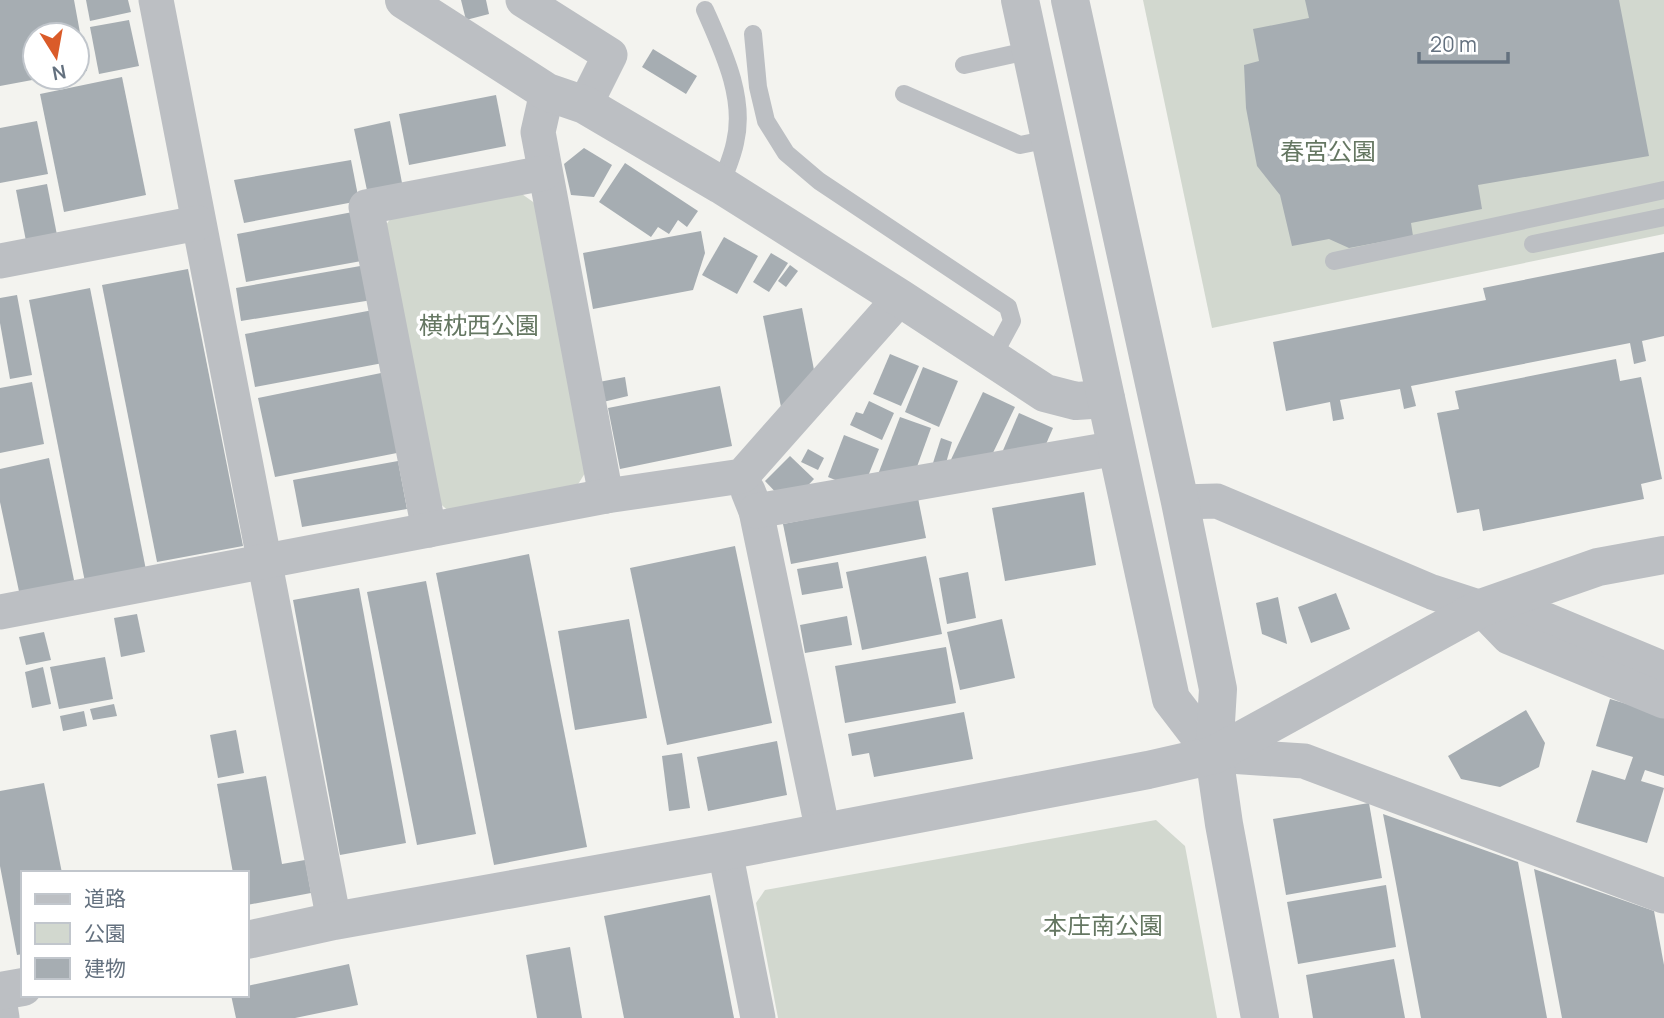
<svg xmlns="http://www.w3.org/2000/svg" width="1664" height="1018" viewBox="0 0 1664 1018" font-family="Manrope,'Noto Sans JP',sans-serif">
	<rect width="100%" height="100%" fill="#f3f3ef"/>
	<g fill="#d2d8cf">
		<path d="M1143 0H1664V234L1212 328Z"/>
		<path d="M512 187 536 204 587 470 575 489 450 512 432 497 381 232 398 208Z"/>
		<path d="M1156 820 1185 846 1217 1018H778L756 903 765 890Z"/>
	</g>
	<g fill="#a6adb2">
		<path d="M0 0H74L87 71 77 72V35H35V77L43 78 0 86Z"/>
		<path d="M86 0H128L131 12 90 21Z"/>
		<path d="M461 0H486L489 14 466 20Z"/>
		<path d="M1305 0H1619L1649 156 1478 185 1482 209 1411 223 1413 236 1349 248 1329 239 1292 246 1280 195 1257 166 1246 108 1244 65 1259 61 1253 29 1309 18Z"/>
		<path d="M129 20 139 66 99 74 90 27Z"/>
		<path d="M653 49 697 76 686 94 642 67Z"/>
		<path d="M122 77 146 195 64 212 40 94Z"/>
		<path d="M496 95 506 146 409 165 399 114Z"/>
		<path d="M37 121 48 174 0 183V128Z"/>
		<path d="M390 121 403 188 368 195 354 129Z"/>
		<path d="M584 148 612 165 594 197 571 195 564 164Z"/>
		<path d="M351 160 359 201 244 223 234 180Z"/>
		<path d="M625 163 698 211 687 227 678 220 669 234 658 227 651 237 599 202Z"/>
		<path d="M47 184 57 235 26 241 16 190Z"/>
		<path d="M358 211 367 260 246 282 237 234Z"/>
		<path d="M701 231 705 253 693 290 593 309 583 253Z"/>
		<path d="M724 237 758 256 737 294 702 275Z"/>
		<path d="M1664 252V336L1642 341 1646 361 1634 364 1630 343 1411 386 1416 406 1404 409 1400 389 1340 400 1344 419 1333 421 1330 402 1286 411 1273 342 1486 300 1483 288Z"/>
		<path d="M771 253 788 263 769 292 753 282Z"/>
		<path d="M366 265 372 300 241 321 236 288Z"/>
		<path d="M790 265 798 271 786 287 778 281Z"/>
		<path d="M188 269 243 546 157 562 102 285Z"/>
		<path d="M90 288 146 570 85 582 29 300Z"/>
		<path d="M17 295 32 375 10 379 0 323V298Z"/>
		<path d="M802 308 815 375 781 407 763 316Z"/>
		<path d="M373 310 383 363 255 387 245 334Z"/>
		<path d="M890 354 919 366 901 406 873 394Z"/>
		<path d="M1616 359 1620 381 1641 377 1662 479 1641 484 1644 499 1483 531 1479 509 1457 513 1437 413 1459 409 1455 391Z"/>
		<path d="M923 367 958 381 939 427 905 412Z"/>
		<path d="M386 372 402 452 275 477 258 398Z"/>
		<path d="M625 377 628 396 603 402 599 382Z"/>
		<path d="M32 382 44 444 0 453V388Z"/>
		<path d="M720 386 732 446 620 469 608 408Z"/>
		<path d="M983 392 1015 407 990 459 947 468Z"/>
		<path d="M869 401 894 413 882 440 850 425 856 412 863 414Z"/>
		<path d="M1019 413 1053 428 1043 451 998 462Z"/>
		<path d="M900 417 931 428 914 475 877 477Z"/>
		<path d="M844 435 879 449 862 491 828 477Z"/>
		<path d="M941 438 952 442 944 470 932 466Z"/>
		<path d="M808 449 824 458 818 470 801 462Z"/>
		<path d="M790 456 814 479 797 497 782 499 765 481Z"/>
		<path d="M49 458 75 585 20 596 0 502V469Z"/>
		<path d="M398 461 407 509 302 527 293 480Z"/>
		<path d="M1084 492 1096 565 1005 581 992 508Z"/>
		<path d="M918 498 926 538 791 564 783 524Z"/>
		<path d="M735 546 772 723 667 745 630 568Z"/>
		<path d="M529 554 587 847 494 865 436 573Z"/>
		<path d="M926 556 942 634 862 650 846 572Z"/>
		<path d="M838 562 843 588 802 595 797 569Z"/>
		<path d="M968 572 976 618 947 624 939 578Z"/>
		<path d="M426 581 476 834 417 845 367 592Z"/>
		<path d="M359 588 406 843 340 855 293 600Z"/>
		<path d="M1336 593 1350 629 1311 643 1298 607Z"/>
		<path d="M1278 597 1287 644 1262 634 1256 603Z"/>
		<path d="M137 614 145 652 121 657 114 618Z"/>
		<path d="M847 616 852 645 805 653 800 625Z"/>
		<path d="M629 619 647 718 575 730 558 631Z"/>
		<path d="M1002 619 1015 678 960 690 947 632Z"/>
		<path d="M44 632 51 660 26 665 19 637Z"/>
		<path d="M946 647 956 703 845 723 835 666Z"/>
		<path d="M105 657 113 699 59 709 50 667Z"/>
		<path d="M43 667 51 704 32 708 25 672Z"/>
		<path d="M1610 699 1664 715V776L1645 770 1641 781 1664 788 1647 843 1576 822 1592 770 1625 780 1633 757 1596 746Z"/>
		<path d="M114 704 117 716 93 720 90 709Z"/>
		<path d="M1526 710 1545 743 1539 767 1500 787 1461 779 1448 756Z"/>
		<path d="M84 711 87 726 63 731 60 716Z"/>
		<path d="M964 712 973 759 874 777 869 753 852 756 848 734Z"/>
		<path d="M236 730 244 773 218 778 210 735Z"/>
		<path d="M777 741 787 795 708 811 697 757Z"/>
		<path d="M682 753 690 808 669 811 662 756Z"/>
		<path d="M266 776 282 864 305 860 311 893 247 905V873H233L217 784Z"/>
		<path d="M44 783 62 873H23V954L17 955 0 866V791Z"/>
		<path d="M1369 803 1382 878 1286 895 1273 819Z"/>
		<path d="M1383 814 1518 862 1547 1018H1421Z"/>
		<path d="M1534 869 1654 911 1664 965V1018H1562Z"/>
		<path d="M1386 885 1396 947 1298 964 1287 902Z"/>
		<path d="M710 895 734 1018H624L604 916Z"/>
		<path d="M570 947 582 1018H537L526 955Z"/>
		<path d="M1394 959 1405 1018H1313L1306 975Z"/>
		<path d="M349 964 358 1005 295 1018H236L231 995H247V986Z"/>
	</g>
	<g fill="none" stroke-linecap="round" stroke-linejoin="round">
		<g stroke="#bcbfc3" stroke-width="18">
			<path d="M705 10C723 51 746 98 735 143 732 158 725 172 721 185"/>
			<path d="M753 34 758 87 766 121 786 153 819 181 1008 307 1012 321 992 358"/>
			<path d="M964 65 1031 50"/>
			<path d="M904 94 1020 145 1050 139"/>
			<path d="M1533 244 1664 217"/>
			<path d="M1334 261 1664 190"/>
		</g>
		<g stroke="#bcbfc3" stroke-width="35">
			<path d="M156 0 334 921"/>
			<path d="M523 0 610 55 585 105"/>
			<path d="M547 92 538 132 606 496"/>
			<path d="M0 261 198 223"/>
			<path d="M748 491 756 511 823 832"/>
			<path d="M1180 502 1217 501 1432 592 1481 608 1546 620 1664 669"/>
			<path d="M756 511 1117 448"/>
			<path d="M429 530 366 207 544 173"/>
			<path d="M1481 608 1509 637 1664 701"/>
			<path d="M0 612 606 496 742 476 900 298"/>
			<path d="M1214 755 1304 761 1664 896"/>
			<path d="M725 851 758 1018"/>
			<path d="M0 1005 2 1018"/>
		</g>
		<g stroke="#bcbfc3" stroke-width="38">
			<path d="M404 0 547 92 585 105 721 185 900 298 1045 393 1076 401 1106 399"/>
			<path d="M1020 0 1171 699 1214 755"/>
			<path d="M1070 0 1180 502 1218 689 1214 755 1224 824 1260 1018"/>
			<path d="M247 940 334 921 725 851 1148 770 1214 755 1481 608 1598 567 1664 555"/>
			<path d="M0 991 23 987"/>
		</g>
	</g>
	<g text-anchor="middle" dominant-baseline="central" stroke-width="7" stroke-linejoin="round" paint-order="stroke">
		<g font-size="24" fill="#657762" stroke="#fff">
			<text x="1328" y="150">春宮公園</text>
			<text x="479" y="324">横枕西公園</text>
			<text x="1103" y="924">本庄南公園</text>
		</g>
	</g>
	<rect x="21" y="871" width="228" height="126" fill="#ffffff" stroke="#c1c6cc" stroke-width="2"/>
	<rect x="35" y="894" width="35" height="10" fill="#bcbfc3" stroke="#c1c6cc" stroke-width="2"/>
	<text x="84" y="906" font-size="21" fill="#64717f">道路</text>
	<rect x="35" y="923" width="35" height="21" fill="#d2d8cf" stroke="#c1c6cc" stroke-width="2"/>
	<text x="84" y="941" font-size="21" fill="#64717f">公園</text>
	<rect x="35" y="958" width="35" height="21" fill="#a6adb2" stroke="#c1c6cc" stroke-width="2"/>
	<text x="84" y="976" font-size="21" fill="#64717f">建物</text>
	<g transform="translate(56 56) rotate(169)"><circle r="33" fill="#ffffff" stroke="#c1c6cc" stroke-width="2"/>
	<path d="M0-5L12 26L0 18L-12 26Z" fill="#da5b29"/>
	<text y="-10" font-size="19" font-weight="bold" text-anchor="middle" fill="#64717f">N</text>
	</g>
	<path d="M1419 52v10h89v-10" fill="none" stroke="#64717f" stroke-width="3.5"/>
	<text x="1430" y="52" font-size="21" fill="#64717f" stroke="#ffffff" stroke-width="5" paint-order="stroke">20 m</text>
</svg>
